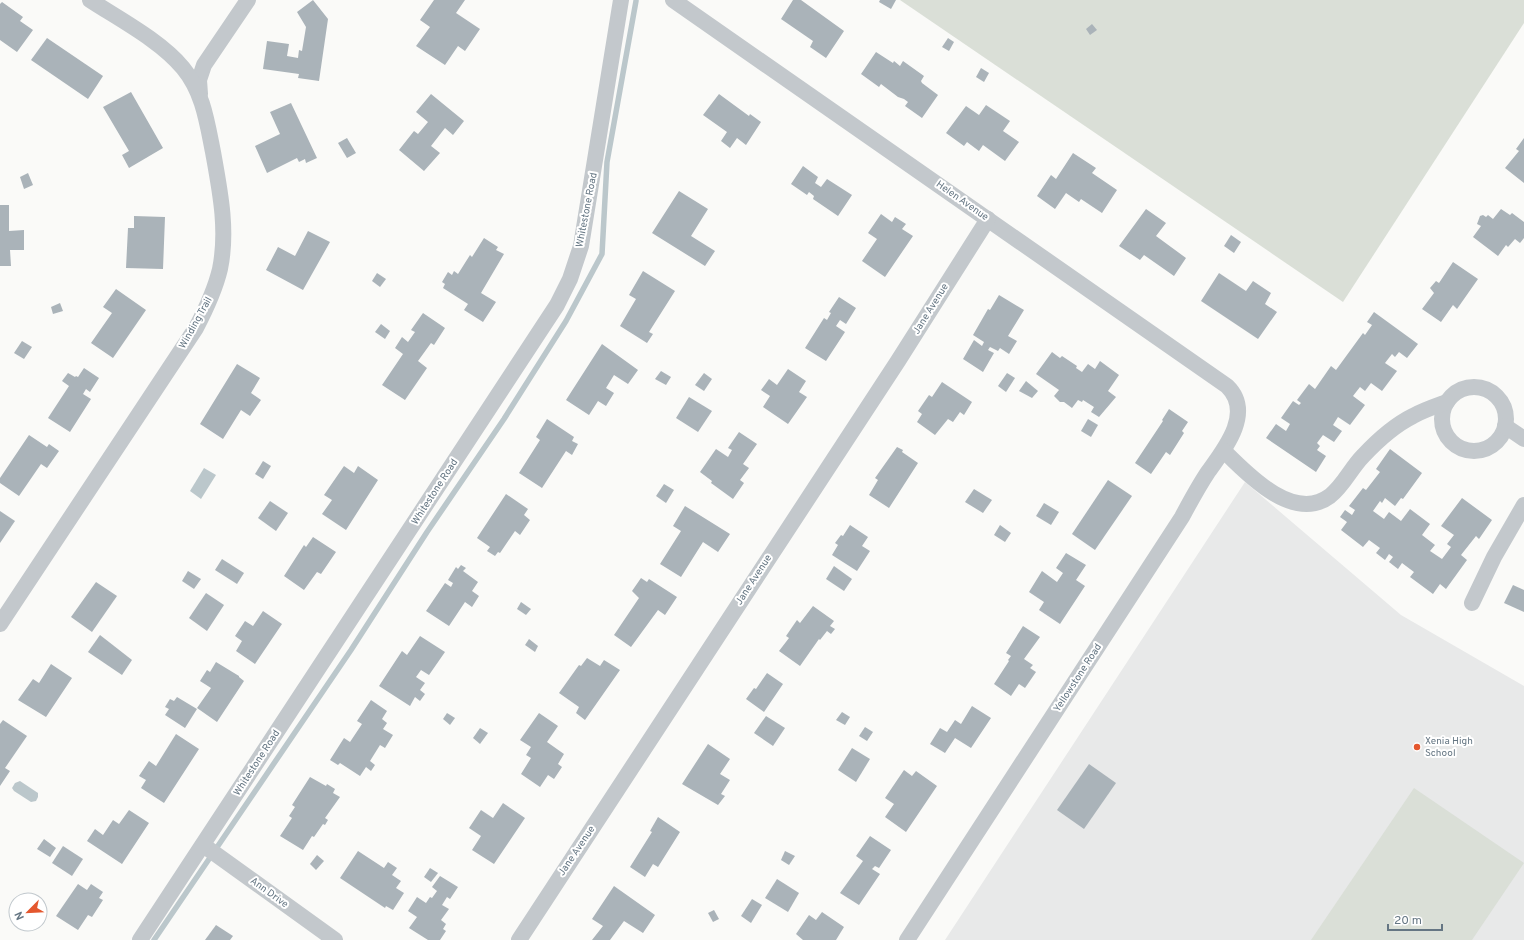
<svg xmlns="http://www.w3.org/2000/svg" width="1524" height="940" viewBox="0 0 1524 940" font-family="Overpass,sans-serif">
	<rect width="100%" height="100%" fill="#fafaf8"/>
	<path fill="#e8e9e9" d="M1245 482 1401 615 1524 686V940H945Z"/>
	<g fill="#dadfd7">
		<path d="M900 0H1524V23L1343 302Z"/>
		<path d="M1414 788 1524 863 1472 940H1311Z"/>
	</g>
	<g fill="#bbc7cb">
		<path d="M204 468 216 475 201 499 190 491Z"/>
		<path d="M20 781 38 793V797L36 801 31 802 14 791 12 788 15 783Z"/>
	</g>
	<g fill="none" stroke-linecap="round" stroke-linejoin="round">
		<path stroke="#bbc7cb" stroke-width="5.5" d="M154 940 351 650 427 532 504 419 566 321 602 254 607 162 636 1"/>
	</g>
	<g fill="#aab3b9">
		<path d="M313 0 328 19 319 81 298 78 299 74 263 69 267 41 289 44 287 56 298 58 299 50 302 51 306 27 297 12Z"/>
		<path d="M434 0H465L456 13 480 29 465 51 458 46 445 65 416 46 430 27 420 20Z"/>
		<path d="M793 0H801L844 31 826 58 810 47 813 41 781 19Z"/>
		<path d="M880 0H896L891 9 879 2Z"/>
		<path d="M2 2 23 17 20 21 33 30 17 52 0 40V4Z"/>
		<path d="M1092 24 1097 30 1090 35 1086 29Z"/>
		<path d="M47 38 103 76 88 99 31 60Z"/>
		<path d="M948 38 954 42 949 51 942 47Z"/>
		<path d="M876 52 893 63 894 61 900 66 903 61 924 76 921 81 922 83 938 95 922 118 905 106 908 102 904 99 898 97 881 84 879 87 861 74Z"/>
		<path d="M981 68 989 73 984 82 976 77Z"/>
		<path d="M131 92 163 148 129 168 122 155 129 151 103 107Z"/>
		<path d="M431 94 464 121 453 135 445 128 431 146 440 153 424 171 399 150 414 131 418 134 428 122 416 112Z"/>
		<path d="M719 94 749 116 750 114 761 122 746 145 737 138 730 148 721 141 727 132 703 115Z"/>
		<path d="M291 103 317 158 306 163 305 159 299 162 297 158 267 173 255 146 280 134 270 112Z"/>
		<path d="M986 105 1010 121 1003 131 1019 142 1005 161 983 145 979 151 967 142 964 146 946 133 966 106 979 115Z"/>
		<path d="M347 138 356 153 347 158 338 143Z"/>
		<path d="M1524 138V183L1505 168 1519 151 1516 149Z"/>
		<path d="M1073 153 1096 168 1092 173 1117 190 1102 213 1081 199 1079 202 1066 193 1055 209 1037 196 1051 175 1056 179Z"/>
		<path d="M803 166 818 177 815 183 821 187 827 179 852 195 838 216 813 199 814 196 809 192 807 195 791 184Z"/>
		<path d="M28 173 33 185 24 189 20 177Z"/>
		<path d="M679 191 708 209 691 236 715 251 705 266 652 233Z"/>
		<path d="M0 205H9V231L24 230V250H10L11 266H0Z"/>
		<path d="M1146 209 1166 223 1156 236 1186 258 1174 276 1144 255 1140 260 1119 246Z"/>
		<path d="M1501 209 1510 215 1512 213 1524 222V238L1520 243 1515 239 1508 247 1506 245 1498 256 1473 237 1481 226 1477 224 1480 216 1483 215 1486 217 1488 215 1493 219Z"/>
		<path d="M881 214 892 222 895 217 906 224 902 229 913 236 885 277 862 261 877 239 868 233Z"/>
		<path d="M134 216 165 217 163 269 126 268 128 228H134Z"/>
		<path d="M308 231 330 242 303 290 266 270 278 247 295 256Z"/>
		<path d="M1231 235 1241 242 1234 253 1224 246Z"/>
		<path d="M484 238 498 247 496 250 504 254 481 293 496 302 483 322 464 310 468 304 443 288 445 284 442 282 448 272 452 275 454 271 458 274 470 255 472 257Z"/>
		<path d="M1453 262 1478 279 1457 309 1453 305 1441 322 1422 309 1434 293 1430 288 1436 281 1439 283Z"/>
		<path d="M643 271 675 291 649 332 653 334 647 343 620 326 636 299 629 295Z"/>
		<path d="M377 273 386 279 380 287 372 281Z"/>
		<path d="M1219 273 1246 291 1253 281 1271 293 1265 304 1277 312 1258 339 1201 301Z"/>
		<path d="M116 289 146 310 113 358 91 343 112 313 103 307Z"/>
		<path d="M999 295 1024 310 1008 336 1017 341 1009 354 1000 348 998 351 990 347 988 350 994 353 983 372 963 359 974 340 982 346 984 342 973 335 988 309 990 310Z"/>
		<path d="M839 297 856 308 846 324 840 320 836 326 845 332 826 361 805 348 824 318 827 320 831 313 829 312Z"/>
		<path d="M60 303 63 311 53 314 51 307Z"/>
		<path d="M1374 312 1418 344 1407 358 1399 352 1395 357 1392 354 1385 363 1397 371 1382 391 1371 383 1365 391 1360 387 1353 396 1365 405 1350 425 1338 417 1333 425 1342 431 1334 442 1323 435 1317 443 1320 446 1317 450 1326 456 1316 472 1266 438 1276 424 1286 431 1290 424 1281 418 1293 401 1299 405 1301 403 1297 400 1309 384 1315 389 1331 366 1336 370 1363 333 1365 335 1372 325 1367 322Z"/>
		<path d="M423 313 445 328 434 345 431 343 418 361 427 368 405 400 382 385 403 354 395 348 402 337 408 342 415 332 411 330Z"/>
		<path d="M381 324 390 331 385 339 375 332Z"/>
		<path d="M22 341 32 347 24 359 14 353Z"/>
		<path d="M602 344 638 370 628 384 614 375 606 388 614 393 606 406 598 401 589 415 566 400Z"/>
		<path d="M1052 352 1060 358 1062 356 1077 366 1076 368 1082 372 1088 364 1095 369 1100 361 1119 375 1108 391 1116 397 1099 417 1091 412 1094 407 1083 400 1082 402 1078 400 1072 408 1064 402H1060L1054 396 1059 390 1036 374Z"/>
		<path d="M237 364 260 378 251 393 261 400 250 416 241 410 223 439 200 424Z"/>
		<path d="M84 368 99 378 90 392 86 389 83 394 91 399 70 432 48 418 69 386 62 381 68 373 75 377 76 376 78 377Z"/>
		<path d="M788 369 806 381 799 392 807 397 788 424 763 407 770 396 761 390 769 379 777 385Z"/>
		<path d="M661 371 671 377 666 385 655 379Z"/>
		<path d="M704 373 712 379 704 391 695 385Z"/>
		<path d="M1007 373 1015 378 1006 392 998 386Z"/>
		<path d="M1026 381 1038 391 1032 398 1019 391Z"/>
		<path d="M942 382 972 402 964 415 960 412 953 422 948 419 935 435 917 422 922 414 918 411 929 395 932 397Z"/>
		<path d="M689 397 712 411 698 432 676 418Z"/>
		<path d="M1169 409 1188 422 1182 431 1184 433 1170 455 1166 452 1151 474 1135 463 1163 421 1162 420Z"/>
		<path d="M547 419 574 437 572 441 578 444 572 455 566 451 542 488 519 473 540 440 536 437Z"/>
		<path d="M1088 419 1098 425 1091 437 1081 431Z"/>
		<path d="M739 432 757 444 743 464 749 468 740 480 744 483 733 499 711 483 712 481 700 472 716 449 728 457 732 450 728 448Z"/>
		<path d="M29 435 47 447 49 444 59 451 47 468 41 464 19 496 0 483V478Z"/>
		<path d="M897 447 903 450 902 452 918 463 889 508 869 495 878 480 875 478Z"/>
		<path d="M1390 449 1422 473 1403 499 1401 498 1395 506 1385 498 1382 503 1380 501 1373 511 1384 519 1389 512 1401 521 1410 509 1430 524 1422 535 1435 545 1430 551 1442 559 1451 547 1447 544 1454 535 1441 526 1462 498 1492 520 1479 539 1476 536 1461 555 1467 560 1446 589 1440 584 1433 594 1410 577 1414 572 1402 563 1398 569 1389 562 1393 557 1389 554 1385 560 1376 553 1380 548 1369 540 1363 547 1341 530 1347 522 1340 517 1345 510 1352 515 1355 510 1349 506 1363 488 1366 490 1380 472 1376 469Z"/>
		<path d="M263 461 271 466 263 479 255 474Z"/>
		<path d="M344 466 354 473 358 466 378 480 346 530 322 514 332 500 324 495Z"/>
		<path d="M1108 480 1132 496 1095 550 1072 534Z"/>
		<path d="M664 484 674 490 666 503 656 496Z"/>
		<path d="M974 489 992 500 983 513 965 502Z"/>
		<path d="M506 494 528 509 524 515 530 520 520 535 515 531 500 553 498 552 495 556 487 551 490 547 477 538Z"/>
		<path d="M270 501 288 513 276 531 258 518Z"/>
		<path d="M1044 503 1059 512 1051 525 1036 516Z"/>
		<path d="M685 506 730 534 718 552 703 542 681 577 660 564 681 531 673 526Z"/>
		<path d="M0 511 15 521 0 543Z"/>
		<path d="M850 525 868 537 862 546 870 551 857 571 832 555 838 545 835 543 841 535 843 536Z"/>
		<path d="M1000 525 1011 533 1005 542 994 535Z"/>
		<path d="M313 537 336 552 321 574 317 572 304 590 284 576 304 545 306 547Z"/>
		<path d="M1066 553 1086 565 1076 580 1085 586 1060 624 1039 610 1044 602 1029 592 1042 571 1057 582 1063 573 1056 568Z"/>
		<path d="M222 559 244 573 237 584 215 570Z"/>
		<path d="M461 565 466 568 463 571 478 582 472 591 479 596 472 607 465 602 449 626 426 611 445 583 451 587 453 583 448 580 456 567 458 569Z"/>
		<path d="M834 566 852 579 844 591 826 579Z"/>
		<path d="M188 571 201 579 194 589 182 581Z"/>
		<path d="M641 578 647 582 649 579 677 597 665 615 658 610 631 647 614 635 639 598 632 591Z"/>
		<path d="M96 582 117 596 92 632 71 617Z"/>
		<path d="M1513 585 1524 590V612L1504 603Z"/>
		<path d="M206 593 224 605 207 631 189 618Z"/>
		<path d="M521 602 531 609 526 615 517 609Z"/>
		<path d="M813 606 834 621 830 626 835 629 831 634 827 631 820 640 819 639 800 666 779 651 789 638 786 636 797 620 800 623Z"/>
		<path d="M263 611 282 624 255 664 236 651 242 641 235 636 245 621 253 626Z"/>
		<path d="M1023 626 1040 637 1024 659 1033 665 1030 668 1036 672 1025 688 1019 684 1011 696 994 684 1009 661 1008 660 1011 656 1006 653Z"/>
		<path d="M100 635 132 660 122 675 88 652Z"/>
		<path d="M420 636 445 652 429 675 421 670 416 677 425 683 420 690 425 694 420 701 415 697 410 706 379 686 402 651 407 655Z"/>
		<path d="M529 639 538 646 535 652 525 645Z"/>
		<path d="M587 658 600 666 604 660 620 670 585 720 576 713 579 707 559 693 579 665 581 666Z"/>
		<path d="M216 662 239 676V677L244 681 217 722 197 708 211 688 200 681 207 670 210 672Z"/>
		<path d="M51 664 72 678 46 717 18 700 33 679 39 683Z"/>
		<path d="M767 673 783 684 764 712 746 699 754 688 756 689Z"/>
		<path d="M177 697 197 709 185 728 165 715 169 709 165 707 170 699 174 701Z"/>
		<path d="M371 700 387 711 382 719 387 723 383 729 393 735 385 748 380 745 370 761 375 765 371 771 366 767 360 776 340 763 338 765 330 760 344 738 350 742 362 724 357 721Z"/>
		<path d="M972 706 991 718 971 748 955 738 945 753 930 744 940 728 947 732 955 720 961 724Z"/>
		<path d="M842 712 850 717 845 725 836 720Z"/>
		<path d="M447 713 455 718 450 725 443 719Z"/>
		<path d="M539 713 558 726 547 742 564 754 558 764 562 767 554 779 548 775 540 787 521 774 531 758 526 755 531 747 520 740Z"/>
		<path d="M766 716 785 728 773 746 754 733Z"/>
		<path d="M3 720 27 736 5 768 10 771 0 786V724Z"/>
		<path d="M865 727 873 732 867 741 859 736Z"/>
		<path d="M480 728 488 733 480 744 473 738Z"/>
		<path d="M176 734 199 749 164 803 141 788 146 780 139 776 149 761 156 766Z"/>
		<path d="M708 744 730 759 720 774 730 780 721 794 725 796 718 805 682 784Z"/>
		<path d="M852 748 870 759 856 782 838 770Z"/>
		<path d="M1089 764 1116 783 1084 829 1057 810Z"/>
		<path d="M904 770 912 776 916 771 937 786 906 832 885 817 894 804 885 798Z"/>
		<path d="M310 777 326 786 327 784 335 789 333 793 340 797 325 818 328 820 325 825 323 824 314 837 312 836 303 850 280 836 292 818 289 816 295 807 292 805Z"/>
		<path d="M503 803 525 818 494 864 472 850 481 836 469 828 481 810 493 818Z"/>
		<path d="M129 810 149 823 122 864 87 841 95 829 103 835 113 820 119 824Z"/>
		<path d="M658 817 680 832 658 867 653 864 645 877 630 867 652 832 650 831Z"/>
		<path d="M870 836 891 850 879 868 875 866 872 869 880 874 859 905 840 893 863 861 856 856Z"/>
		<path d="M44 839 56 848 50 857 37 849Z"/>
		<path d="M63 846 83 859 72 876 52 863Z"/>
		<path d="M358 851 384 868 388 862 397 868 392 875 401 881 396 888 404 893 393 910 386 906 385 908 340 878Z"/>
		<path d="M785 851 795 856 789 865 781 860Z"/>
		<path d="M317 855 324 861 316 870 310 864Z"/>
		<path d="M430 868 438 873 431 882 424 877Z"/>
		<path d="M440 876 458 887 450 899 447 897 442 905 449 909 441 920 446 924 443 929 446 931 440 940H428L409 928 417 917 408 911 417 897 426 903 430 897 432 898 437 891 432 887Z"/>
		<path d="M777 879 799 893 788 912 765 898Z"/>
		<path d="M78 884 87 890 91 884 103 892 99 898 103 900 92 917 88 915 78 930 56 916Z"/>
		<path d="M614 886 655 915 643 933 624 921 610 940H592L603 926 592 919Z"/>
		<path d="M752 899 762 905 751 923 741 916Z"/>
		<path d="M714 910 719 919 713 922 708 913Z"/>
		<path d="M822 912 844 927 836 940H803L796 934 809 915 816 920Z"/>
		<path d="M216 925 233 936 230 940H205Z"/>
	</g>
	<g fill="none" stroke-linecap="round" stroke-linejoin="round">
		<g stroke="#c3c8cc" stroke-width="16">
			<path d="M673 0 1227 386C1254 412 1225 449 1208 472 1198 487 1190 502 1182 517L907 940"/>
			<path d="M200 94 199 80 204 65 248 0"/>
			<circle cx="1474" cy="419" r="32"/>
			<path d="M1505 426 1524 439"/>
			<path d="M1224 451C1248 475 1294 523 1330 496 1344 485 1351 468 1363 456 1377 441 1395 425 1413 416 1424 410 1436 406 1447 402"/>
			<path d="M1472 603 1494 557 1524 505"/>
			<path d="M0 624 196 328C206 309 215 290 220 269 228 230 220 191 213 152 207 122 203 92 183 68 161 41 119 19 90 0"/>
			<path d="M203 845 335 940"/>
			<path d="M140 940 557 305 570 279 581 246 621 0"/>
			<path d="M519 940 898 361 988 219"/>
		</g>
	</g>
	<circle fill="#e4572e" stroke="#fff" stroke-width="1.5" cx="1417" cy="747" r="4"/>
	<g text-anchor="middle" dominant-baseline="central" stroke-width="4" stroke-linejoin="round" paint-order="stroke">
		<g font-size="10" fill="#657683" stroke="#fff">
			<text transform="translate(962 201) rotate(35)">Helen Avenue</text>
			<text transform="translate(587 210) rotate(-79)">Whitestone Road</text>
			<text transform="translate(931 309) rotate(-58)">Jane Avenue</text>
			<text transform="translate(196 323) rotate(-61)">Winding Trail</text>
			<text transform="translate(435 492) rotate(-57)">Whitestone Road</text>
			<text transform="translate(754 580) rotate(-57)">Jane Avenue</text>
			<text transform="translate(1078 678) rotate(-57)">Yellowstone Road</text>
			<text transform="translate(257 763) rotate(-57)">Whitestone Road</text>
			<text transform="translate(577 851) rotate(-56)">Jane Avenue</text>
			<text transform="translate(269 893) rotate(36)">Ann Drive</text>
		</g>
		<g font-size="10" fill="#657683" stroke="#fff" text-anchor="start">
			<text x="1425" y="741">Xenia High<tspan x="1425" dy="12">School</tspan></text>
		</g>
	</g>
	<g transform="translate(28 912) rotate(246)"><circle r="19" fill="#ffffff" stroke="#c1c8cd"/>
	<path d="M0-3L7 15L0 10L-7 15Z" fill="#e4572e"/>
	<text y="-6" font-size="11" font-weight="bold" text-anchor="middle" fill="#657683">N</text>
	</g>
	<path d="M1388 924v6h54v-6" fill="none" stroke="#657683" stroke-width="2"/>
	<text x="1394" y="924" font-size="12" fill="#657683" stroke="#ffffff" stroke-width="3" paint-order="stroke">20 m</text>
</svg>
